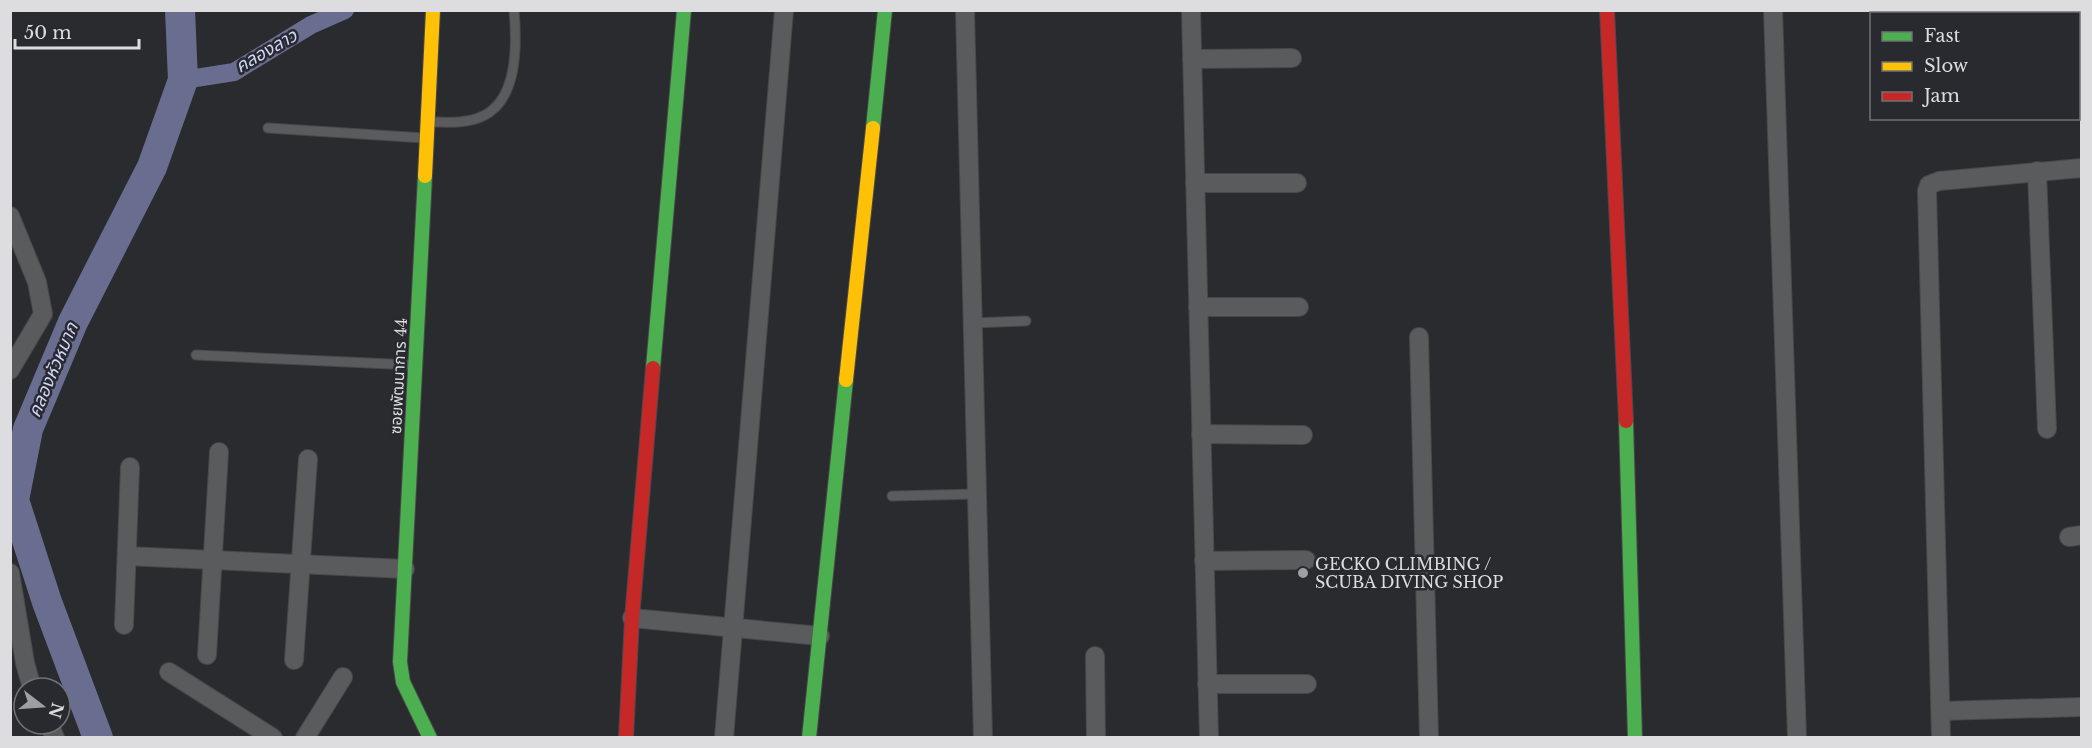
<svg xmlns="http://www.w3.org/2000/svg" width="2092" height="748" viewBox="0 0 2092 748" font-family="'Libre Baskerville','Noto Sans Thai',serif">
	<rect width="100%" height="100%" fill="#2a2b2e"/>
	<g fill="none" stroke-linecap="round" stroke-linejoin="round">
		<path stroke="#696d90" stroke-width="18" d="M183 80 234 72 311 25 345 10"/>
		<path stroke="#696d90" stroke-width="30" d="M98 738 47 602 14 500 28 429 73 322 152 167 183 80 180 10"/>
		<defs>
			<g id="lane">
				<path d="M429 122C446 122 467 124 483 116 518 100 517 43 514 10"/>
				<path d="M268 128 424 138"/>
				<path d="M972 323 1026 321"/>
				<path d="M196 355 413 365"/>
				<path d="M892 496 977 494"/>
			</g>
			<g id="street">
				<path d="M965 10 983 738"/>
				<path d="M1191 10 1209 738"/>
				<path d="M1773 10 1797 738"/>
				<path d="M1192 59 1292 58"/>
				<path d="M2037 171 2047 429"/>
				<path d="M1195 183H1297"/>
				<path d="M10 216 37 282 43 314 10 370"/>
				<path d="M1198 307H1299"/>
				<path d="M1419 337 1429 738"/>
				<path d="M1201 434 1303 435"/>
				<path d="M2069 537 2082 535"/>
				<path d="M127 556 405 569"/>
				<path d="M1204 561 1306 560"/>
				<path d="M10 573 25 663 32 688"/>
				<path d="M632 618 820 636"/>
				<path d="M124 625 130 467"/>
				<path d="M207 655 219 452"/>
				<path d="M1095 656 1096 738"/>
				<path d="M294 660 308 459"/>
				<path d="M169 672 273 738"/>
				<path d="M1207 684H1307"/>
				<path d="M1941 711 2082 707"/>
				<path d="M49 724 55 738"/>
				<path d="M305 738 343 677"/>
				<path d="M724 738 784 10"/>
				<path d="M1941 738 1927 191 1929 185 1939 181 2082 168"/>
			</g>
			<g id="fast">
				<path d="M873 128 885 10"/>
				<path d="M425 176 400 662 403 682 430 738"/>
				<path d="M653 368 684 10"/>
				<path d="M1626 421 1635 738"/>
				<path d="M809 738 846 380"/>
			</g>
			<g id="slow">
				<path d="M425 176 433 10"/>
				<path d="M846 380 873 128"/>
			</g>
			<g id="jam">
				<path d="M1607 10 1626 421"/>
				<path d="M626 738 632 618 653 368"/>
			</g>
		</defs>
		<use href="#lane" stroke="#48484a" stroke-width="11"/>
		<use href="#street" stroke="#48484a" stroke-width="20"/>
		<use href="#fast" stroke="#48484a" stroke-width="16"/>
		<use href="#slow" stroke="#48484a" stroke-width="16"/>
		<use href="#jam" stroke="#48484a" stroke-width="16"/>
		<use href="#lane" stroke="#5a5b5d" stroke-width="9"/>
		<use href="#street" stroke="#5a5b5d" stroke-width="18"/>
		<use href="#fast" stroke="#4caf50" stroke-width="14"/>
		<use href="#slow" stroke="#ffc107" stroke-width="14"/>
		<use href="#jam" stroke="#c62828" stroke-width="14"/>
	</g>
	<circle fill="#9e9fa2" stroke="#292a2f" stroke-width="2" cx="1303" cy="573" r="6"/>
	<g text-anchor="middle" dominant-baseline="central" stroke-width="5" stroke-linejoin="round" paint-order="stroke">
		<g font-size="16" fill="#dddde0" stroke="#292a2f">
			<text transform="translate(398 376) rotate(-87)">ซอยพัฒนาการ 44</text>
		</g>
		<g font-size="16" fill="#dddde0" stroke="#292a2f" text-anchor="start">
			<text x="1315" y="564">GECKO CLIMBING /<tspan x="1315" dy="18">SCUBA DIVING SHOP</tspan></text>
		</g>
		<g font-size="18" font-style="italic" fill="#d0d5fc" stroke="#292a2f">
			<text transform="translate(266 51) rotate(-30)">คลองลาว</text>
			<text transform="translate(53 370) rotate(-67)">คลองหัวหมาก</text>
		</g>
	</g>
	<rect width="2092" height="748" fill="none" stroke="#dddde0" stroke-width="24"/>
	<rect x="1870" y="12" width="210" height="108" fill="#292a2f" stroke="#717276" stroke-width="1.5"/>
	<rect x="1882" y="32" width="30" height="9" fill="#4caf50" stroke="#717276" stroke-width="1.5"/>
	<text x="1924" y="42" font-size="18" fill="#dddde0">Fast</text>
	<rect x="1882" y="62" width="30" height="9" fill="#ffc107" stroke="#717276" stroke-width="1.5"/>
	<text x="1924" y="72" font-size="18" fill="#dddde0">Slow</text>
	<rect x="1882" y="92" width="30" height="9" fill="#c62828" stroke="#717276" stroke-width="1.5"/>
	<text x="1924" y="102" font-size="18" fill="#dddde0">Jam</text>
	<g transform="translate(42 706) rotate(107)"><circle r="28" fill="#292a2f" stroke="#717276" stroke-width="1.5"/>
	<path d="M0-4.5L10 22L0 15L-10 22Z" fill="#9e9fa2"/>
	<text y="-9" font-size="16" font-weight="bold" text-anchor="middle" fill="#dddde0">N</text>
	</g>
	<path d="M15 39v9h124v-9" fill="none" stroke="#dddde0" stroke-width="3"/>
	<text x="24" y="39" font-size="18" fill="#dddde0" stroke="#292a2f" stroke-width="4.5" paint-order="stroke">50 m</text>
</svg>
